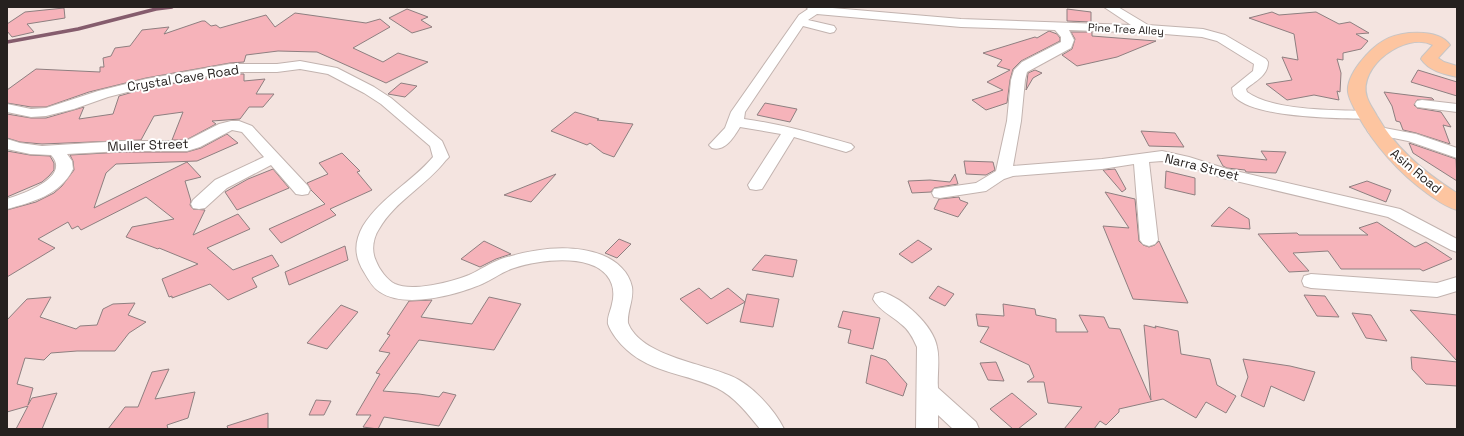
<svg xmlns="http://www.w3.org/2000/svg" width="1464" height="436" viewBox="0 0 1464 436" font-family="'Space Grotesk',sans-serif">
	<rect width="100%" height="100%" fill="#f4e4e0"/>
	<g fill="none" stroke-linecap="round" stroke-linejoin="round">
		<path stroke="#855c6d" stroke-width="3.5" d="M7 42 78 29 156 9 172 7"/>
	</g>
	<g fill="#f6b3ba" stroke="#8e7f80">
		<path d="M64 8 65 18 27 24 34 32 12 37 7 31V24L25 12Z"/>
		<path d="M407 9 428 17 421 20 432 27 412 33 389 18Z"/>
		<path d="M1067 9 1091 12V22L1067 21Z"/>
		<path d="M1272 12 1279 15 1316 12 1339 24 1350 22 1369 33 1356 34 1368 41 1361 49 1343 53V60L1337 59 1341 73 1340 92 1337 91 1339 100 1314 95 1287 100 1266 84 1292 80 1282 57 1298 60 1294 34 1249 18Z"/>
		<path d="M295 13 366 23 380 19 390 27 353 48 383 62 398 53 428 62 386 83 317 52 278 51 246 55 244 62 230 63 146 78 89 92 46 107H31L7 103V90L36 69 100 72V67H104L103 58 111 56 115 48 130 46 142 30 169 27 164 34 202 21H205L211 26 216 25 220 28 266 15 275 27Z"/>
		<path d="M1049 31 1057 34 1060 38V41L1021 61 1013 69 1010 80 1007 103 986 110 972 100 1003 90 987 82 1010 70 997 66 1002 60 983 53 1035 37 1037 38Z"/>
		<path d="M1071 32H1092V36L1156 41 1117 57 1077 66 1062 55 1072 49 1075 39Z"/>
		<path d="M1035 70 1042 73 1033 78 1026 90 1028 73Z"/>
		<path d="M1418 70 1457 82V96L1411 82Z"/>
		<path d="M230 74H244V81L265 79 256 94H274L263 107H249L240 119 212 121 216 124 186 140H172L183 112 154 116 141 140 42 144 20 142 7 138V114L31 118H46L84 107 79 119 113 114 119 96 147 88Z"/>
		<path d="M401 83 417 86 405 97 388 94Z"/>
		<path d="M1384 92 1432 98 1434 100H1417L1414 105 1417 108 1441 112 1451 127 1443 125 1450 144 1416 133 1403 130 1400 122 1396 121 1392 106Z"/>
		<path d="M765 103 797 109 790 122 757 115Z"/>
		<path d="M575 112 599 119 597 120 633 124 614 157 603 153 590 143 587 145 551 131Z"/>
		<path d="M1141 131 1175 133 1184 147 1149 146Z"/>
		<path d="M227 134 238 143 197 161 116 164 106 173 94 208 187 162 201 177 185 181 191 201 190 205 193 209 205 210 193 235 238 214 250 229 207 248 233 270 272 255 279 266 252 278 257 287 228 300 210 284 172 298V296L169 297 162 279 198 264 159 248 158 249 126 237 132 227 174 219 146 197 81 230 78 226 72 229 68 222 38 239 55 248 7 277V210L36 202 54 193 62 186 74 170 73 161 70 155 123 152H187L201 148Z"/>
		<path d="M1409 143 1456 159 1457 181 1413 153Z"/>
		<path d="M7 151 30 155 50 156 54 163V170L49 176 42 182 7 197Z"/>
		<path d="M1261 151 1286 152 1276 173 1246 172 1245 170 1227 168 1223 166 1217 155 1267 160Z"/>
		<path d="M342 153 360 171 357 172 372 190 330 209 336 215 281 243 269 229 325 204 311 190 307 183 328 174 319 163Z"/>
		<path d="M964 161 993 162 995 170 986 175 966 174Z"/>
		<path d="M273 169 289 188 237 210 225 192 248 179Z"/>
		<path d="M1115 169 1126 189 1122 192 1103 170Z"/>
		<path d="M1166 171 1195 178V195L1165 188Z"/>
		<path d="M556 174 531 202 504 195Z"/>
		<path d="M955 174 958 184 934 188 931 192 912 193 908 181 930 180 950 182Z"/>
		<path d="M1367 181 1391 190 1386 202 1349 187Z"/>
		<path d="M1105 192 1135 199 1139 241 1143 245 1149 247 1155 245 1159 241 1188 303 1133 299 1103 226 1129 228Z"/>
		<path d="M959 197 960 200 968 203 958 217 934 209 939 199Z"/>
		<path d="M1229 207 1249 219 1250 229 1211 226Z"/>
		<path d="M1377 222 1415 247 1426 242 1452 259 1423 271 1420 269H1341L1328 251 1293 253 1309 271 1289 272 1258 234 1297 233 1299 235H1368L1359 228Z"/>
		<path d="M619 239 631 244 617 258 605 253Z"/>
		<path d="M918 240 932 249 912 263 899 254Z"/>
		<path d="M484 241 511 254 496 259 480 267 461 259Z"/>
		<path d="M345 246 348 260 289 285 285 272Z"/>
		<path d="M765 255 797 260 793 277 752 270Z"/>
		<path d="M938 286 954 294 945 306 929 298Z"/>
		<path d="M699 288 711 299 728 288 745 302 707 324 680 299Z"/>
		<path d="M747 294 779 299 773 327 740 322Z"/>
		<path d="M1304 295 1325 296 1339 317 1317 316Z"/>
		<path d="M51 297 40 317 76 329 80 326 97 325 103 309 113 304 135 303 128 315 146 322 129 333 115 351H77L51 353 44 360 25 358 17 384 33 388 28 405 32 398 57 393 42 429H16L28 406 7 412V320L27 299Z"/>
		<path d="M489 297 521 304 494 350 419 340 383 391 419 394 439 397 443 392 456 395 439 426 384 417 378 429 363 427 371 415H356L380 374 376 373 390 353 379 351 390 335 387 334 409 301 432 300 421 317 472 324Z"/>
		<path d="M1003 304 1035 309 1036 315 1056 319V332H1088L1079 315 1104 317 1109 328 1120 329 1151 400 1144 325 1156 328 1155 326 1178 331 1181 354 1210 359 1217 385 1236 396 1226 413 1206 402 1196 418 1163 399 1119 409V412L1106 425 1100 421 1094 429H1064L1082 407 1048 403 1044 382H1027L1034 377 1029 365 980 342 989 327 978 326 976 314 1004 316Z"/>
		<path d="M341 305 358 312 327 349 307 343Z"/>
		<path d="M1410 310 1457 315V361Z"/>
		<path d="M843 311 880 318 873 349 848 343 851 330 838 327Z"/>
		<path d="M1352 313 1371 315 1387 341 1366 338Z"/>
		<path d="M871 355 886 360 907 384 903 396 866 383Z"/>
		<path d="M1411 357 1457 362V386L1426 384 1412 369Z"/>
		<path d="M1243 359 1290 366 1315 372 1304 401 1271 386 1264 407 1241 396 1248 377Z"/>
		<path d="M996 362 1004 381 988 380 980 363Z"/>
		<path d="M169 369 155 399 195 392 188 418 167 425 168 429H108L125 407H138L152 372Z"/>
		<path d="M1012 393 1037 414 1018 429H1013L990 409Z"/>
		<path d="M316 400 331 401 324 415H309Z"/>
		<path d="M268 413V429H228L227 426Z"/>
	</g>
	<g fill="none" stroke-linecap="round" stroke-linejoin="round">
		<defs>
			<g id="minor">
				<path d="M806 7H821L961 19 1131 25 1104 7H1118L1148 25 1203 29 1225 35 1266 59 1268 62C1268 76 1255 81 1246 89L1247 92C1273 111 1334 110 1367 111L1372 112 1374 115 1372 118 1367 119C1337 118 1255 118 1235 97 1232 94 1233 91 1232 88L1253 71 1254 64 1217 41 1202 37 1152 33 1069 30 1074 40 1071 48 1027 72 1025 80 1021 121 1013 166 1102 159 1162 151 1189 157 1227 169 1400 209 1457 239V252L1451 250 1388 217 1223 178 1180 164 1162 161 1149 162 1158 240 1155 244 1149 246 1143 244 1140 240 1134 164 1102 169 1013 176 1004 179 986 191 940 198 934 197 932 193 934 189 976 183 996 171 1007 121 1011 80 1014 70 1022 62 1061 42V37L1055 30 961 27 817 14 808 20 834 26 836 29 834 32 830 33 803 26 745 112 744 119C781 124 815 134 851 144L854 147 851 150 846 152 794 137 762 189 756 190 750 189 748 185 781 134 740 127C734 137 725 152 712 148L709 145 725 128 731 112 799 15 808 9Z"/>
				<path d="M300 61 337 68 374 87 391 98 442 141 449 157 446 160C427 185 395 201 379 229 373 238 371 251 376 261 379 269 387 280 395 284 412 292 452 282 469 275 480 270 490 263 501 259 533 249 570 243 602 255 617 261 629 272 632 287 634 300 627 311 628 323 641 356 702 363 731 376 751 384 775 410 784 429H760C748 414 735 397 717 388 688 374 652 373 627 350 620 344 611 333 608 324 607 317 611 310 612 304 617 285 608 270 589 264 567 257 536 261 514 268 502 272 493 279 482 284 456 295 405 309 380 292 373 288 368 279 364 272 354 256 354 242 363 226 381 197 412 182 433 157L430 146 381 104 364 93 328 74 300 69 277 72H230L147 87 108 97 74 109 46 116 31 117 7 112V104L31 109 46 108 98 91 146 79 230 64H277Z"/>
				<path d="M1422 100 1457 104V112L1417 107 1415 104 1417 101Z"/>
				<path d="M231 121H239L252 126 308 186 310 190 308 194 302 195 296 194 271 165 227 188 205 208 199 209 193 208 191 204 193 200 215 180 264 157 242 132 232 130 200 147 187 151H123L67 154 72 161 73 169C60 195 33 202 7 209V199C23 194 72 177 51 155L30 154 7 149V139L20 143 42 146 123 141H186L219 124Z"/>
				<path d="M1374 126 1416 134 1457 148V158L1408 141 1369 133 1367 130 1369 127Z"/>
				<path d="M1311 274 1437 283 1457 277V291L1437 297 1311 288 1304 286 1302 281 1304 276Z"/>
				<path d="M882 292C903 298 933 325 937 347 940 360 937 375 938 388L976 422 979 429H953L938 415V429H916L917 347C913 338 909 330 901 324 892 316 879 310 873 299L875 294Z"/>
			</g>
			<path id="primary" d="M1409 33C1423 32 1442 33 1450 45L1438 58 1444 62 1457 66V77C1444 74 1429 71 1421 59L1422 57 1433 45C1405 31 1357 67 1367 97 1369 104 1374 110 1377 116 1396 149 1425 173 1457 193V210C1446 207 1437 200 1428 194 1398 172 1375 146 1357 114 1354 107 1349 100 1348 92 1346 75 1369 49 1383 41 1391 36 1400 34 1409 33Z"/>
		</defs>
		<use href="#minor" stroke="#c2b3af" stroke-width="2"/>
		<use href="#primary" stroke="#c7c5c5" stroke-width="2"/>
		<use href="#minor" fill="#fff" fill-rule="evenodd"/>
		<use href="#primary" fill="#fdc5a0" fill-rule="evenodd"/>
	</g>
	<g text-anchor="middle" dominant-baseline="central" stroke-width="4" stroke-linejoin="round" paint-order="stroke">
		<g font-size="11" fill="#26211f" stroke="#fff">
			<text transform="translate(1126 29) rotate(3)">Pine Tree Alley</text>
		</g>
		<g font-size="13" fill="#26211f" stroke="#fff">
			<text transform="translate(183 78) rotate(-9)">Crystal Cave Road</text>
			<text transform="translate(148 145) rotate(-2)">Muller Street</text>
			<text transform="translate(1202 167) rotate(14)">Narra Street</text>
			<text transform="translate(1416 171) rotate(40)">Asin Road</text>
		</g>
	</g>
	<rect width="1464" height="436" fill="none" stroke="#26211f" stroke-width="16"/>
</svg>
